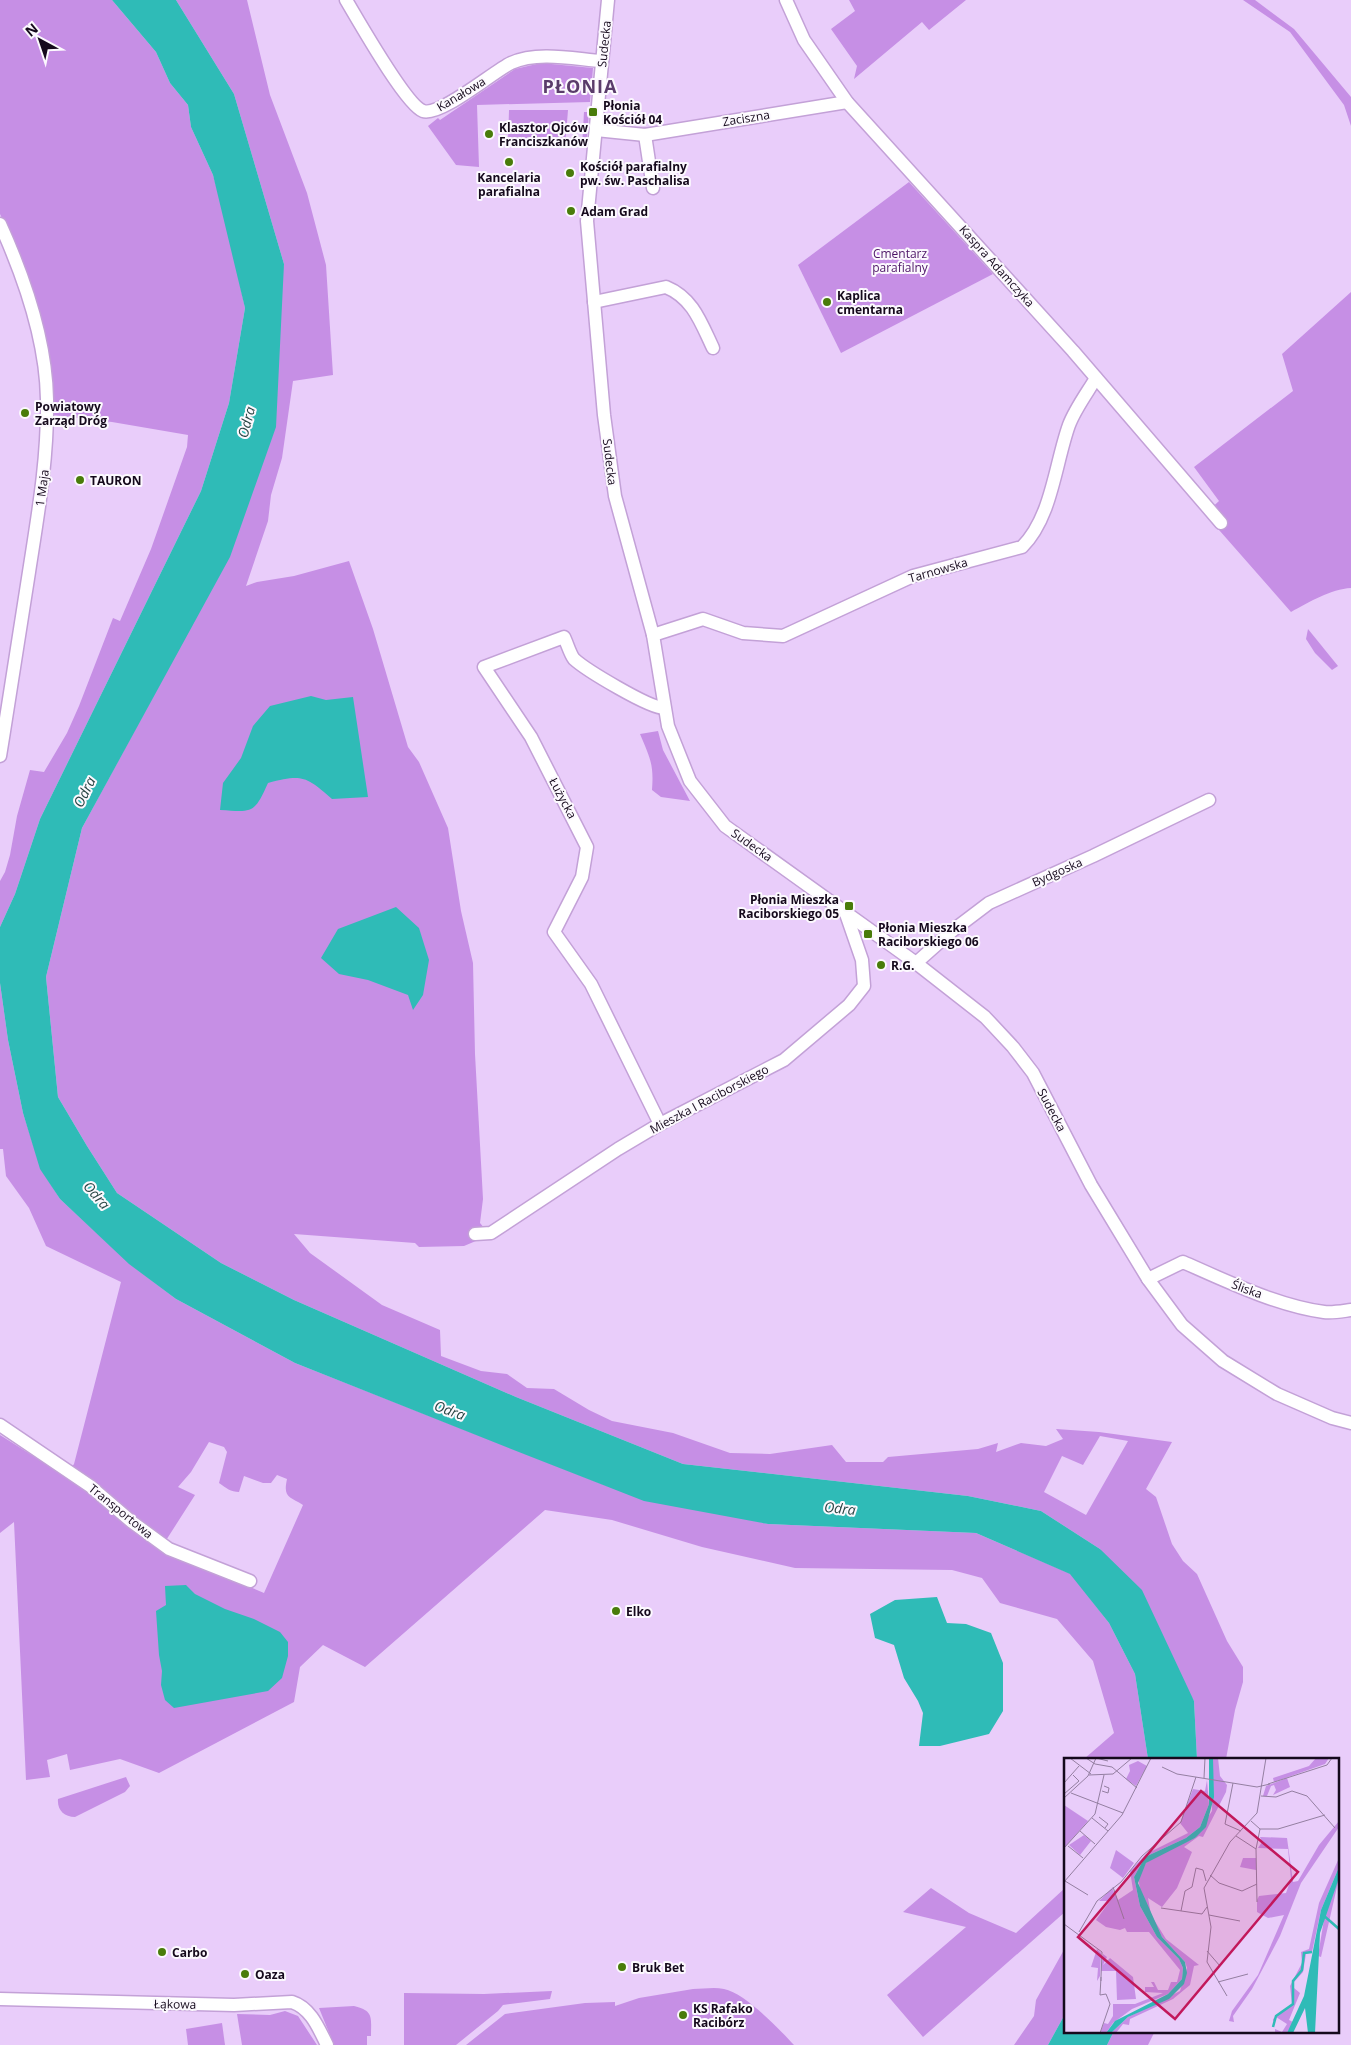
<svg xmlns="http://www.w3.org/2000/svg" width="1351" height="2045" viewBox="0 0 1351 2045" font-family="'Open Sans',sans-serif">
	<rect width="100%" height="100%" fill="#e9cdfa"/>
	<g fill="#c68fe5" fill-rule="evenodd">
		<path d="M0 0H112L156 52 170 83 188 105 191 127 213 175 226 220 245 308 229 403 201 491 40 819 15 894 0 927V881L5 872 10 855 17 816 30 770 44 772 67 733 79 706 113 618 120 621 151 549 187 447 188 435 112 422 53 415 36 302 22 263 0 214Z"/>
		<path d="M176 0H247L270 95 307 193 326 265 333 375 293 381 282 458 271 495 268 521 246 586 257 582 294 576 349 561 373 629 408 747 419 762 448 828 461 911 473 963 475 1054 483 1199 480 1223 490 1235 464 1246 419 1247 415 1243 294 1234 310 1253 382 1305 440 1330 441 1356 481 1371 507 1374 527 1388 554 1389 589 1410 612 1421 673 1433 730 1453 770 1454 832 1445 846 1462H883L888 1457 978 1449 998 1443 996 1452 1021 1443 1046 1446 1063 1439 1056 1429 1099 1432 1172 1442 1146 1489 1156 1497 1172 1544 1183 1561 1197 1574 1227 1641 1243 1667V1682L1235 1710 1226 1759H1197L1194 1701 1100 1549 1041 1511 968 1496 683 1464 516 1397 294 1300 221 1263 117 1193 87 1146 58 1097 46 977 82 828 175 656 284 264 234 94ZM1100 1436 1128 1441 1086 1515 1044 1492 1062 1456 1083 1465Z"/>
		<path d="M849 0H966L929 30 922 22 854 79 857 66 831 29 855 11Z"/>
		<path d="M1243 0H1255L1294 29 1351 97V126L1344 105 1290 32Z"/>
		<path d="M541 63 593 68 590 102 477 105 479 167 456 165 428 126 438 118 440 120 515 69Z"/>
		<path d="M509 110H568L565 147 508 143Z"/>
		<path d="M584 112H589L586 147H582Z"/>
		<path d="M909 182 993 274 841 353 798 265Z"/>
		<path d="M1351 292V588C1331 589 1309 602 1291 612L1205 514 1219 501 1194 467 1293 391 1282 354Z"/>
		<path d="M1308 629 1338 666 1332 670 1315 653 1306 639Z"/>
		<path d="M658 731 663 750 690 801 661 797 652 790C654 764 650 758 640 734Z"/>
		<path d="M0 983 8 1040 23 1113 41 1169 60 1199 130 1264 176 1299 295 1363 607 1486 768 1524 976 1533 1071 1574 1109 1623 1135 1674 1148 1759H1084L1114 1733 1093 1661 1057 1619 1000 1603 982 1578 952 1570 795 1568 702 1547 612 1520 545 1510 365 1667 323 1645 300 1667 294 1702 159 1773 120 1759 70 1770 67 1754 47 1760 50 1777 26 1780 14 1522 0 1533V1435L65 1476 74 1464 121 1282 46 1246 29 1208 6 1176 3 1149H0ZM209 1442 224 1447 227 1452 219 1483C226 1488 231 1492 239 1492L244 1476 263 1483H271L277 1475 287 1479C283 1498 289 1496 303 1505L264 1593 219 1574 163 1545 195 1495 178 1487 191 1472Z"/>
		<path d="M126 1777 130 1786 125 1792 75 1817C64 1817 57 1810 58 1799Z"/>
		<path d="M931 1888 969 1913 1016 1933 1065 1888V1912L923 2037 887 1995 966 1927 903 1912Z"/>
		<path d="M1065 1948V2014L1048 2045H1014L1034 2016 1036 2000Z"/>
		<path d="M693 1989C703 1989 714 1987 724 1989 745 1993 779 2029 794 2045H466L505 2014 585 2003 615 2002V2006L639 1998Z"/>
		<path d="M552 1991 550 1999 503 2005 498 2011 456 2045H404V1993L484 1994Z"/>
		<path d="M354 2006C374 2011 371 2017 371 2036H367V2045H334L319 2008Z"/>
		<path d="M285 2011 298 2016 317 2045H242L237 2014 270 2015Z"/>
		<path d="M222 2023 225 2045H188L186 2029Z"/>
		<path d="M1114 2031H1155L1148 2045H1107Z"/>
	</g>
	<g fill="#2fbbb7">
		<path d="M112 0H176L234 94 284 264 276 427 230 557 82 828 46 977 58 1097 87 1146 117 1193 221 1263 294 1300 516 1397 683 1464 968 1496 1041 1511 1100 1549 1142 1590 1194 1701 1197 1759H1148L1135 1674 1109 1623 1070 1574 976 1533 768 1524 644 1501 529 1456 295 1363 176 1299 129 1264 60 1199 40 1169 23 1113 8 1040 0 983V927L15 894 40 819 201 491 229 403 245 308 213 175 191 127 188 105 170 83 156 52Z"/>
		<path d="M311 696 326 700 353 697 368 797 332 799C306 776 302 774 268 783 254 814 253 812 220 810L223 783 241 758 253 726 270 706Z"/>
		<path d="M396 907 419 928 429 960 423 995 413 1010 408 995 368 980 339 974 321 958 338 929Z"/>
		<path d="M186 1585 195 1594 225 1609 254 1619 280 1632 288 1642V1656L282 1678 268 1691 174 1708 165 1700 161 1685 162 1671 159 1655 156 1611 166 1605 165 1586Z"/>
		<path d="M937 1597 947 1623 966 1624 991 1633 1003 1663V1711L989 1734 940 1746H919L923 1713 918 1701 904 1678 894 1645 875 1638 870 1614 895 1600Z"/>
		<path d="M1065 2014V2031H1114L1107 2045H1048Z"/>
	</g>
	<g fill="none" stroke-linecap="round" stroke-linejoin="round">
		<defs>
			<g id="minor">
				<path d="M346 0C358 20 406 105 423 111 440 117 494 71 511 63 538 51 574 59 602 61"/>
				<path d="M608 0 587 221 604 415 615 496 653 635 668 726 690 781 725 826 916 963 985 1017 1013 1047 1033 1073 1091 1185 1148 1279 1182 1325 1223 1361 1277 1394 1332 1418 1351 1423"/>
				<path d="M786 0 804 40 847 102 1073 351 1221 523"/>
				<path d="M596 130 645 135 847 102"/>
				<path d="M645 135 653 188"/>
				<path d="M0 224C24 277 46 340 47 399 48 458 38 514 29 572 19 634 10 695 0 756"/>
				<path d="M594 302 666 287C693 298 701 323 713 348"/>
				<path d="M653 635 703 619 743 633 783 636 913 576 1022 547C1052 517 1055 464 1069 425 1075 409 1087 393 1096 378"/>
				<path d="M916 963 952 931 989 903 1093 856 1209 800"/>
				<path d="M660 1124 591 984 554 932 582 877 587 847 531 737 484 667 564 637C567 643 570 654 574 659 586 670 649 708 664 708"/>
				<path d="M475 1234 491 1233 618 1149 660 1124 784 1060 849 1005 864 986 862 960 845 911"/>
				<path d="M1148 1279 1183 1262C1226 1281 1278 1306 1324 1312 1333 1313 1343 1311 1351 1310"/>
				<path d="M0 1425 90 1486 132 1522 169 1549 250 1581"/>
				<path d="M0 1999 234 2005 292 2002C311 2008 319 2029 327 2045"/>
			</g>
		</defs>
		<use href="#minor" stroke="#c3a1d7" stroke-width="15"/>
		<use href="#minor" stroke="#fff" stroke-width="12"/>
	</g>
	<g fill="#497c0a" stroke="#fcf9fe" stroke-width="2">
		<rect x="588" y="107" width="10" height="10" rx="2.5"/>
		<circle cx="489" cy="134" r="5"/>
		<circle cx="509" cy="162" r="5"/>
		<circle cx="570" cy="173" r="5"/>
		<circle cx="571" cy="211" r="5"/>
		<circle cx="827" cy="302" r="5"/>
		<circle cx="25" cy="413" r="5"/>
		<circle cx="80" cy="480" r="5"/>
		<rect x="844" y="901" width="10" height="10" rx="2.5"/>
		<rect x="863" y="929" width="10" height="10" rx="2.5"/>
		<circle cx="881" cy="965" r="5"/>
		<circle cx="616" cy="1611" r="5"/>
		<circle cx="162" cy="1952" r="5"/>
		<circle cx="622" cy="1967" r="5"/>
		<circle cx="245" cy="1974" r="5"/>
		<circle cx="683" cy="2015" r="5"/>
	</g>
	<g text-anchor="middle" dominant-baseline="central" stroke-width="4" stroke-linejoin="round" paint-order="stroke">
		<g font-size="12" fill="#15091c" stroke="#fcf9fe">
			<text transform="translate(604 44) rotate(-84)">Sudecka</text>
			<text transform="translate(461 94) rotate(-31)">Kanałowa</text>
			<text transform="translate(746 118) rotate(-9)">Zaciszna</text>
			<text transform="translate(997 266) rotate(48)">Kaspra Adamczyka</text>
			<text transform="translate(610 462) rotate(83)">Sudecka</text>
			<text transform="translate(42 488) rotate(-82)">1 Maja</text>
			<text transform="translate(938 570) rotate(-16)">Tarnowska</text>
			<text transform="translate(563 798) rotate(62)">Łużycka</text>
			<text transform="translate(752 845) rotate(35)">Sudecka</text>
			<text transform="translate(1057 872) rotate(-24)">Bydgoska</text>
			<text transform="translate(709 1099) rotate(-28)">Mieszka I Raciborskiego</text>
			<text transform="translate(1052 1110) rotate(62)">Sudecka</text>
			<text transform="translate(1247 1289) rotate(20)">Śliska</text>
			<text transform="translate(121 1511) rotate(39)">Transportowa</text>
			<text transform="translate(175 2004) rotate(1)">Łąkowa</text>
		</g>
		<g font-size="12" font-weight="bold" fill="#15091c" stroke="#fcf9fe" text-anchor="start">
			<text x="603" y="105">Płonia<tspan x="603" dy="14">Kościół 04</tspan></text>
			<text x="499" y="127">Klasztor Ojców<tspan x="499" dy="14">Franciszkanów</tspan></text>
			<text x="580" y="166">Kościół parafialny<tspan x="580" dy="14">pw. św. Paschalisa</tspan></text>
			<text x="509" y="177" text-anchor="middle">Kancelaria<tspan x="509" dy="14">parafialna</tspan></text>
			<text x="581" y="211">Adam Grad</text>
			<text x="837" y="295">Kaplica<tspan x="837" dy="14">cmentarna</tspan></text>
			<text x="35" y="406">Powiatowy<tspan x="35" dy="14">Zarząd Dróg</tspan></text>
			<text x="90" y="480">TAURON</text>
			<text x="839" y="899" text-anchor="end">Płonia Mieszka<tspan x="839" dy="14">Raciborskiego 05</tspan></text>
			<text x="878" y="927">Płonia Mieszka<tspan x="878" dy="14">Raciborskiego 06</tspan></text>
			<text x="891" y="965">R.G.</text>
			<text x="626" y="1611">Elko</text>
			<text x="172" y="1952">Carbo</text>
			<text x="632" y="1967">Bruk Bet</text>
			<text x="255" y="1974">Oaza</text>
			<text x="693" y="2008">KS Rafako<tspan x="693" dy="14">Racibórz</tspan></text>
		</g>
		<g font-size="12" fill="#4c1466" stroke="#fcf9fe">
			<text x="900" y="253">Cmentarz<tspan x="900" dy="14">parafialny</tspan></text>
		</g>
		<g font-size="14" font-style="italic" fill="#294544" stroke="#fcf9fe">
			<text transform="translate(246 422) rotate(-75)">Odra</text>
			<text transform="translate(84 792) rotate(-64)">Odra</text>
			<text transform="translate(97 1195) rotate(49)">Odra</text>
			<text transform="translate(450 1410) rotate(20)">Odra</text>
			<text transform="translate(840 1508) rotate(6)">Odra</text>
		</g>
		<g font-size="18" font-weight="bold" letter-spacing="1" fill="#5a3c6b" stroke="#fcf9fe">
			<text x="580" y="86">PŁONIA</text>
		</g>
	</g>
	<g transform="translate(1064 1758)">
		<rect width="275" height="275" fill="#e9cdfa"/>
		<path d="M149 0H154L156 18 163 27 162 34 139 79 135 78 120 89 128 94 113 130 98 149 84 140 87 157 102 181 135 207 130 208 126 227 109 241 66 261 65 267 59 266 52 275H47L64 259 116 233 123 210 121 204 98 179 77 136 74 120 82 105 93 97 131 80 148 53ZM252 0H265L261 6 210 24 209 20 245 8ZM74 3 83 8 72 28 62 21 66 13 65 7ZM223 20 226 29 209 37 212 32 210 27 207 28 203 38H199L202 28ZM143 22 145 46 136 69 122 80 81 99 70 119 76 148 93 179 115 201 119 210 118 221 104 236 68 251 49 265 42 275H36L40 265 44 266 49 258V246H71L99 235 81 234V229H90L87 224H90L94 232H104L107 224H113L116 212 85 174H63L61 170 56 172 42 169 32 162 46 143H35L48 130 54 142 69 132 66 113 82 96 124 75 116 65 129 31 141 33ZM0 47 24 63 0 90ZM275 63V69L237 125 216 178 188 231 169 258 170 264 165 263 168 253 194 217 220 157 204 160 193 154V142L195 138 222 135 227 121 224 91 194 90 198 84 196 79 223 80 229 124 234 123 255 87ZM20 77 27 83 16 97 5 87ZM52 92 70 105 59 120 46 110ZM179 100H192V112L176 109ZM275 100V109L257 152 248 194 242 196 239 214 230 224V230L236 235 225 262 229 264 223 275H211V271L218 274 223 266 212 259 209 264V261L228 246 226 228 238 205 237 194 245 191 255 145ZM275 120 257 199 254 198 262 149ZM266 161 275 170V256L274 172ZM33 191 37 195 36 218 33 223 34 210 27 209ZM39 196 43 199 39 207 46 200 69 219 72 241 53 242 52 213H37Z" fill="#c68fe5"/>
		<path d="M145 0H149L150 39 142 69 131 80 82 105 74 125 98 179 121 204 123 215 120 226 105 241 64 259 47 275H42L51 263 104 236 118 221 119 210 115 201 93 179 76 148 70 119 81 99 122 80 136 69 145 46ZM275 109V120L256 175 251 275H244L241 250 229 275H223L240 238 257 152Z" fill="#2fbbb7"/>
		<path fill="none" stroke="#2fbbb7" stroke-width="2.5" d="M259 157 275 171M209 269 212 258 229 246V223L238 212 240 195 248 194"/>
		<path fill="none" stroke="#947fa1" stroke-width="1" d="M6 0 27 16M22 0 31 6 48 9 73 30M98 9 113 16 193 29 206 26M25 17 49 16 68 0M140 20 141 0M0 25 15 8M169 25 161 66 177 73M204 26 263 7 268 0M38 33 44 35 45 30 40 28M7 35 59 55M0 36 15 23 9 17M197 38 212 39 228 33 243 38 271 70M0 40 24 18 32 0 44 3M35 59 44 66 41 70M28 60 44 73M187 63 196 71H214L261 57M16 73 31 86M172 78 192 91M4 88 19 100M0 90 31 56 40 17M146 117 155 125 178 133 193 126M1 123 24 137M0 124 58 57 87 0M49 129 60 161M193 144 192 91 196 71M97 150 138 156 143 149M117 153 121 133 128 129 132 110 139 112 142 123M145 157 176 163M0 166 38 194 37 219M15 174 33 143 57 124 78 98 117 64 132 19M143 193 156 208M154 224 184 216M163 238 143 204 147 169 140 130 166 84 193 55 202 0M36 275 46 246 42 236 36 237 37 219V223"/>
		<path fill="#c2185b" fill-opacity="0.15" stroke="#c2185b" stroke-width="2.5" d="M137 33 234 114 111 261 14 179Z"/>
		<rect width="275" height="275" fill="none" stroke="#15091c" stroke-width="2.5"/>
	</g>
	<g transform="translate(40 40) rotate(320)" stroke="#fcf9fe" stroke-width="4" paint-order="stroke">
	<path d="M0-4L9 19L0 12L-9 19Z" fill="#15091c"/>
	<text y="-8" font-size="14" font-weight="bold" text-anchor="middle" fill="#15091c">N</text>
	</g>
</svg>
